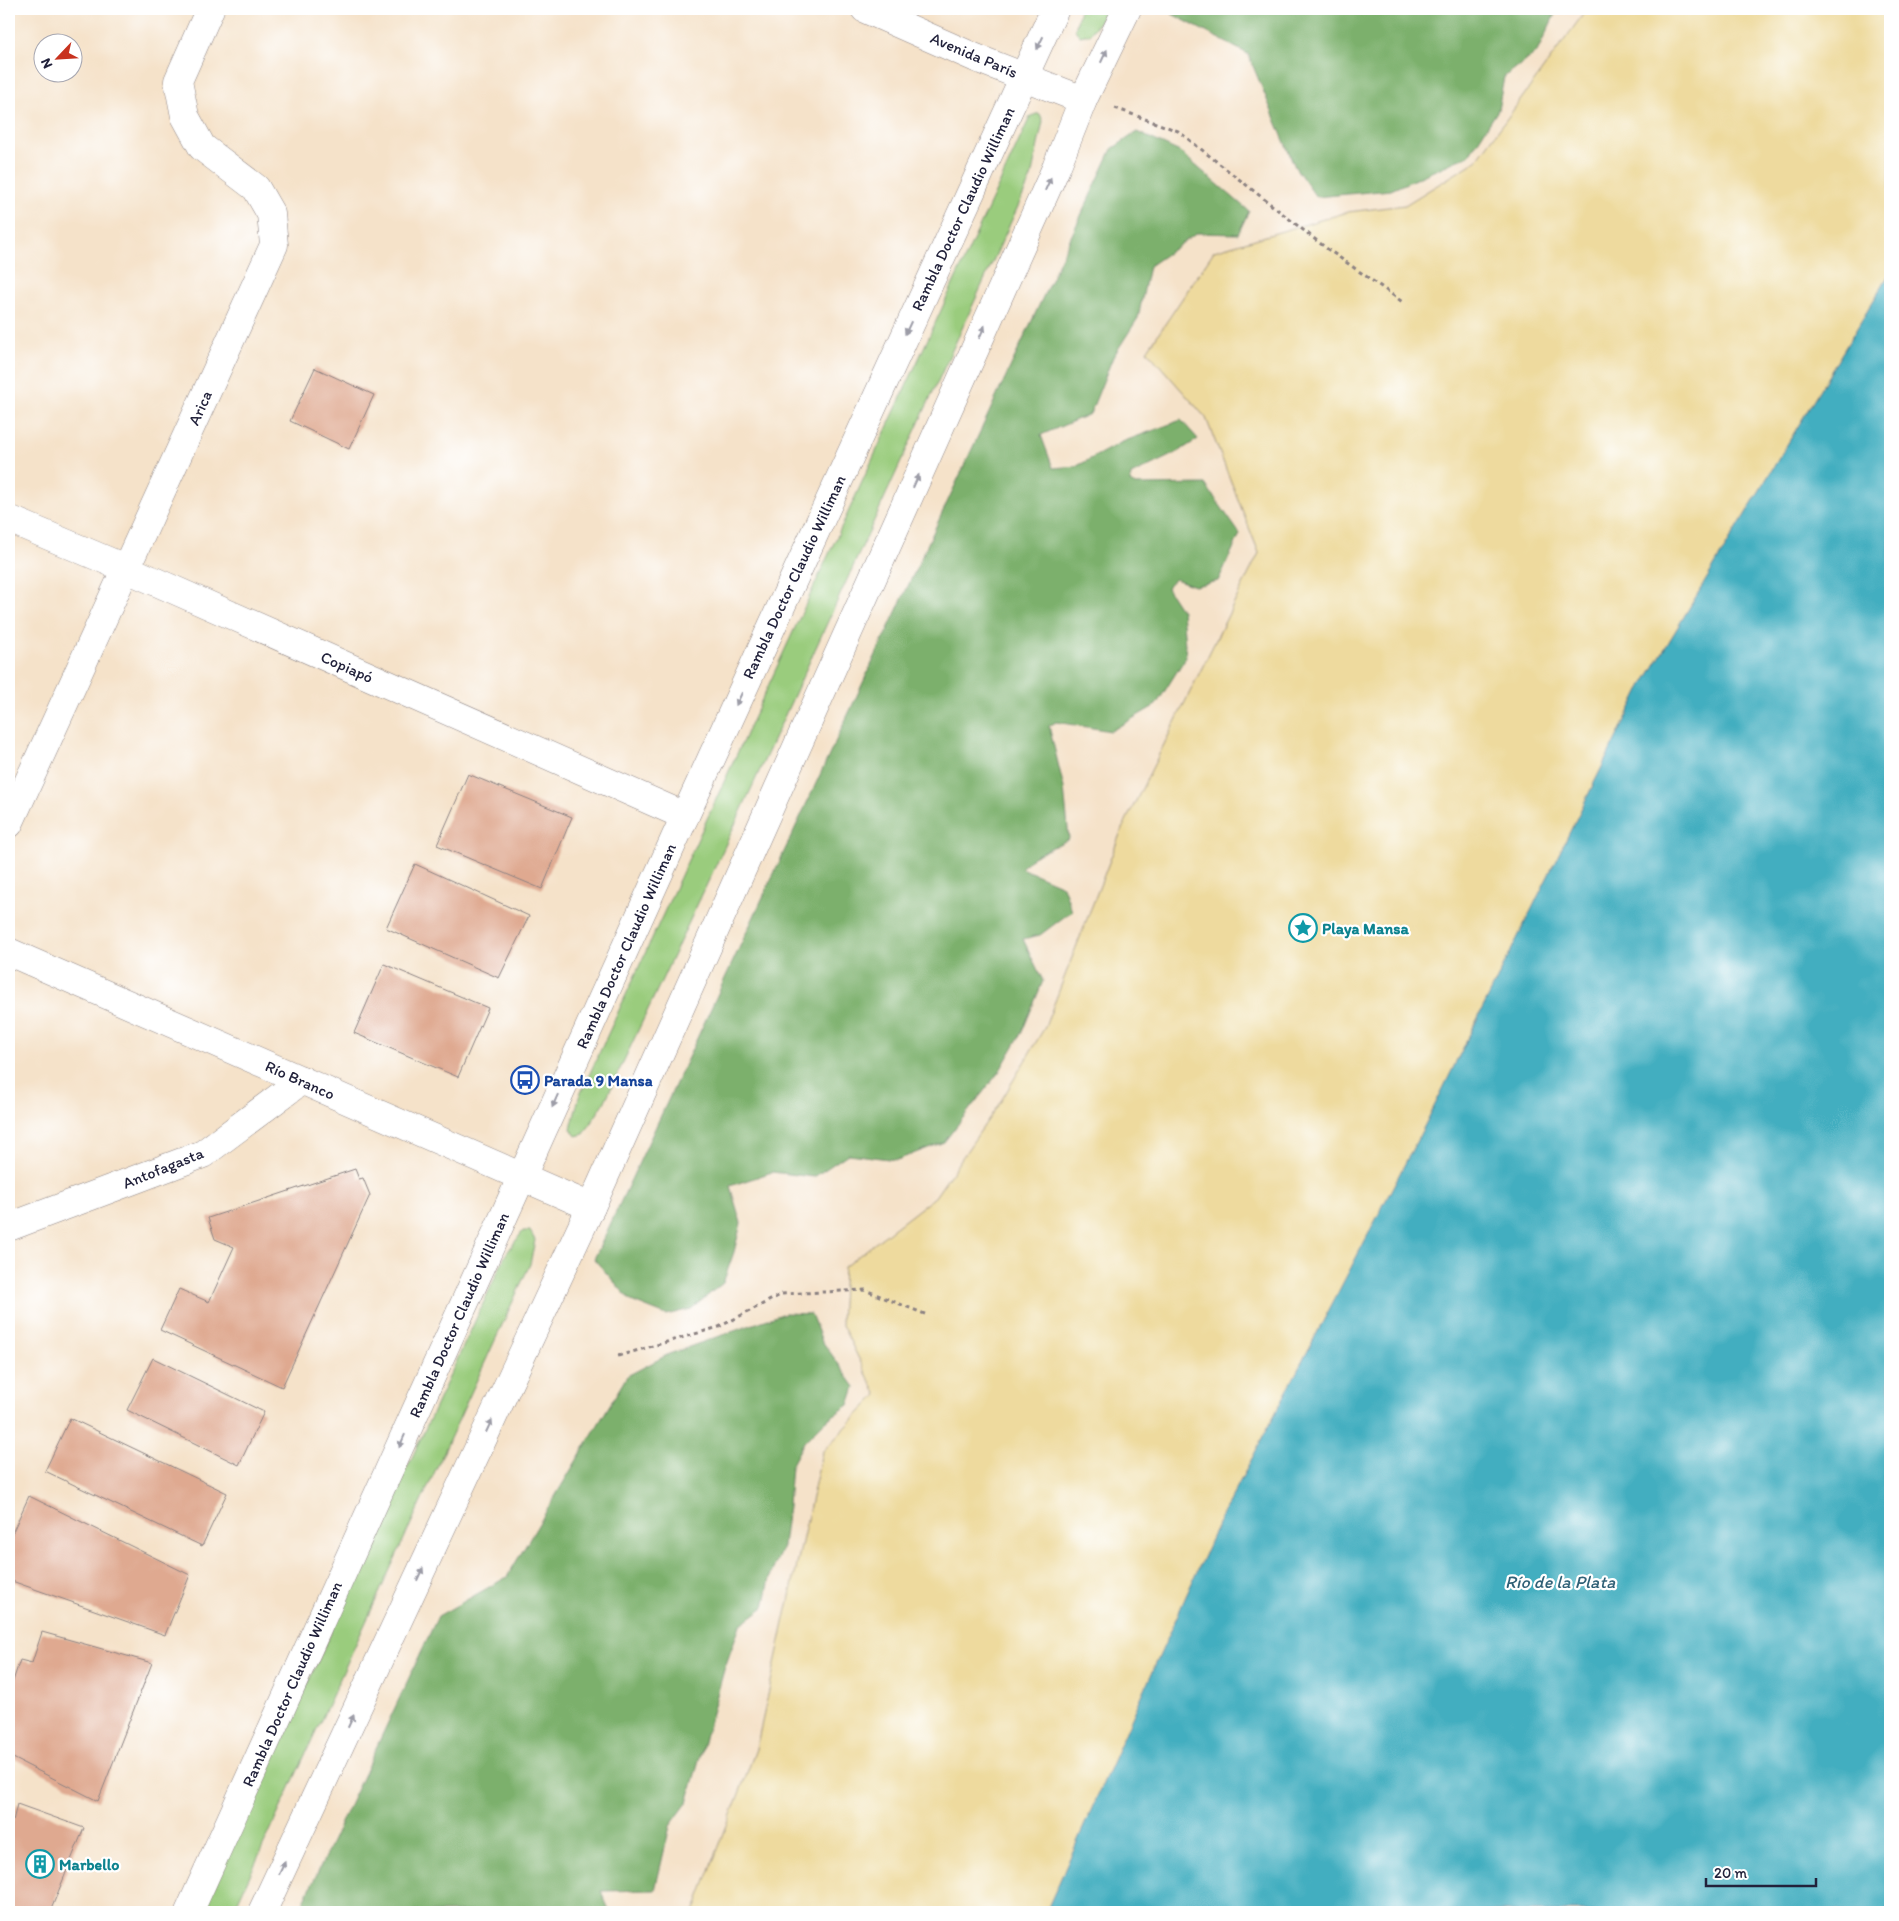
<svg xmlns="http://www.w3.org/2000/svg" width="1899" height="1921" viewBox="0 0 1899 1921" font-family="Itim,sans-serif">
	<rect width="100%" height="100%" fill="#fff"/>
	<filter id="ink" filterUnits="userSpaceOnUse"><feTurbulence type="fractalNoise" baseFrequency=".02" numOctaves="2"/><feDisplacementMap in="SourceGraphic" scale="10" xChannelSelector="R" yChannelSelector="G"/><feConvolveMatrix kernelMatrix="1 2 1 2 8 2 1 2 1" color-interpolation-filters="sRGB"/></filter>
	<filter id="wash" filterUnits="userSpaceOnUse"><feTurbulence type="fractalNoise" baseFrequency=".0096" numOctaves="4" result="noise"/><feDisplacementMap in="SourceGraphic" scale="20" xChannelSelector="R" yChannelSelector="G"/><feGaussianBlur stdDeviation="1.12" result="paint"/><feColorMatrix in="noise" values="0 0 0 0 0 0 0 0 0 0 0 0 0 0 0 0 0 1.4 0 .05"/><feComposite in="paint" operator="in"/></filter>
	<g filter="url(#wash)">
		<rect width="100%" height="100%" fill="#f5e2c9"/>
		<g fill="#9acc7d" stroke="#5e775c">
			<path d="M1080 9H1109L1090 34 1080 36 1075 30Z"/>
			<path d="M1036 114H1040L1043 121 1031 178 731 833 604 1103 584 1134 576 1136 571 1129 579 1097 1030 117Z"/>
			<path d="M523 1231H530L535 1240 530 1264 233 1912H202L506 1254Z"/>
		</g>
		<g fill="#7bb06c" stroke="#4e6954">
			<path d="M1174 9H1556V12L1537 52 1504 77 1498 110 1469 155 1391 190 1316 197 1295 167 1248 54 1172 14Z"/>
			<path d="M1137 132 1180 152 1249 211 1238 234 1197 233 1149 266 1138 318 1113 357 1090 414 1041 435 1053 468 1077 466 1122 442 1181 420 1198 439 1178 452 1131 475 1130 482 1136 485 1205 484 1240 534 1218 581 1195 586 1175 579 1169 584 1167 588 1182 611 1186 657 1156 705 1111 731 1056 722 1049 726 1064 788 1069 839 1033 857 1021 868 1063 886 1072 911 1040 935 1023 939 1043 981 1022 1032 999 1072 944 1142 897 1160 848 1154 814 1177 772 1172 730 1186 741 1223 734 1252 723 1283 691 1309 666 1315 631 1301 594 1259 1112 149Z"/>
			<path d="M785 1313 811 1314 822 1341 855 1387 849 1405 825 1421 804 1442 791 1466 788 1506 783 1546 771 1574 764 1607 740 1625 724 1670 687 1803 670 1826 655 1890 601 1891 610 1912H299L438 1616 507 1577 627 1376 669 1354Z"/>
		</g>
		<path fill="#eeda9e" stroke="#887e6c" d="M1587 9H1890V273L1640 690 1426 1123 1218 1524 1046 1912H694L756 1749 822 1452 877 1395 841 1323 844 1267 935 1197 1001 1101 1045 1027 1122 829 1259 553 1206 418 1147 351 1214 251 1348 212 1405 205 1476 161Z"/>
		<path fill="#42aec0" stroke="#32687e" d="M1890 273V1912H1046L1218 1524 1426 1123 1640 690Z"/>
		<g id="blocks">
			<g fill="#dfa990">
				<path d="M315 368 374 395 349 449 290 421Z"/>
				<path d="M468 774 572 817 542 889 437 845Z"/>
				<path d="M415 864 529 916 499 978 386 928Z"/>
				<path d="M384 964 488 1008 458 1077 354 1033Z"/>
				<path d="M355 1169 359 1179 363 1178 370 1195 282 1387 160 1330 179 1289 209 1302 234 1247 215 1239 208 1218Z"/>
				<path d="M153 1358 264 1412 239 1465 127 1410Z"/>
				<path d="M70 1418 227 1493 202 1546 45 1471Z"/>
				<path d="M29 1496 190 1575 165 1635 9 1580V1540Z"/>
				<path d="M42 1632 152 1663 98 1801 9 1756V1722L11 1718 9 1717V1693L20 1660 32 1663Z"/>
				<path d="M17 1804 84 1828 50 1912H9V1815L13 1821Z"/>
			</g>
		</g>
	</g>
	<g filter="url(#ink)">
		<use href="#blocks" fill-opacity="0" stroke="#8c8282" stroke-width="1"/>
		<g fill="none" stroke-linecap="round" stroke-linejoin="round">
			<defs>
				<g id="minor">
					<path d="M9 519 127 569 685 816"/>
					<path d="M9 824 274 245 271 214 256 188 202 147 185 116 178 81 210 9"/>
					<path d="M9 1227 203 1154 302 1080"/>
				</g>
				<g id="tertiary">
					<path d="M865 9 976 58 1083 100"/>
					<path d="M9 952 591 1207"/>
				</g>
				<g id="secondary">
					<path d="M189 1912 685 816 1055 9"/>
					<path d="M262 1912 591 1207 1056 168 1083 100 1127 9"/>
				</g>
			</defs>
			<use href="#minor" stroke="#8c8282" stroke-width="29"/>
			<use href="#tertiary" stroke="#8c8282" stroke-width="29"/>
			<use href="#secondary" stroke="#8c8282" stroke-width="29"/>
			<g stroke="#8c8282" stroke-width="3" stroke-dasharray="4 4" stroke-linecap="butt">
				<path d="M1115 108 1178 131 1326 248 1404 303"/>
				<path d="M618 1356 719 1327 782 1294 865 1290 927 1315"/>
			</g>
			<use href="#minor" stroke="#fff" stroke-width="28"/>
			<use href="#tertiary" stroke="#fff" stroke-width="28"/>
			<use href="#secondary" stroke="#fff" stroke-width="28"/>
		</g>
		<defs><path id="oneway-solid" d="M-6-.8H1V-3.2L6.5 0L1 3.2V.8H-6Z" transform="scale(1.25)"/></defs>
		<g fill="#9c9ca7">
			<use href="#oneway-solid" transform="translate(1040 43) rotate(116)"/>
			<use href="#oneway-solid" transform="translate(1104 56) rotate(-65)"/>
			<use href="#oneway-solid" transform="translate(1048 184) rotate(-66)"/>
			<use href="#oneway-solid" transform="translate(908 328) rotate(115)"/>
			<use href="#oneway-solid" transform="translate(982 332) rotate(-66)"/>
			<use href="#oneway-solid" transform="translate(916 481) rotate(-66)"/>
			<use href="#oneway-solid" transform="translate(739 699) rotate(115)"/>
			<use href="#oneway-solid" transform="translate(555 1101) rotate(114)"/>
			<use href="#oneway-solid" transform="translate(489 1426) rotate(-65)"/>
			<use href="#oneway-solid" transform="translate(402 1441) rotate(114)"/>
			<use href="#oneway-solid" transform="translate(420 1574) rotate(-65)"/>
			<use href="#oneway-solid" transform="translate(351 1721) rotate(-65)"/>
			<use href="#oneway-solid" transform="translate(282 1868) rotate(-65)"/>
		</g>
	</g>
	<defs>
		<symbol id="sight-ring" viewBox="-11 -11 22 22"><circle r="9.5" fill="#fff" stroke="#0f9aa8" stroke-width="1.5"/><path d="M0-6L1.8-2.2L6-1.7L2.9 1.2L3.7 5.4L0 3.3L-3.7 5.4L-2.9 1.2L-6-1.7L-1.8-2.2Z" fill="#0f9aa8"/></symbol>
		<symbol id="bus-ring" viewBox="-11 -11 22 22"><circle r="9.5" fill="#fff" stroke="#1a4fb4" stroke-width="1.5"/><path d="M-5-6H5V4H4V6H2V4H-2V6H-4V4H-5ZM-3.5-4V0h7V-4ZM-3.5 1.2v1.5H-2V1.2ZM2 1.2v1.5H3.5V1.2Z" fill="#1a4fb4"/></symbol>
		<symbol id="building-ring" viewBox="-11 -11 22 22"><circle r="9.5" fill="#fff" stroke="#0f9aa8" stroke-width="1.5"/><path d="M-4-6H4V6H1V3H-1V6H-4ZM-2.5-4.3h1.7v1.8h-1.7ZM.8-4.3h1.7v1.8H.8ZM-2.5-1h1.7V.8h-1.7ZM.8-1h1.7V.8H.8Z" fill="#0f9aa8"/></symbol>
	</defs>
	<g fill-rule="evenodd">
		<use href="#sight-ring" x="1287" y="912" width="32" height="32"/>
		<use href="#bus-ring" x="509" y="1064" width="32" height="32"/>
		<use href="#building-ring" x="24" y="1848" width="32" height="32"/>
	</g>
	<g text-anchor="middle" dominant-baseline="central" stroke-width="4.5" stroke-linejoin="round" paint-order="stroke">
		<g font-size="16" fill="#22223b" stroke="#fff">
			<text transform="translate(974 55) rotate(23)">Avenida París</text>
			<text transform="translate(963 209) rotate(-65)">Rambla Doctor Claudio Williman</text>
			<text transform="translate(200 408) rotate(-66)">Arica</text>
			<text transform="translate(794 577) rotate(-65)">Rambla Doctor Claudio Williman</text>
			<text transform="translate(347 667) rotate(24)">Copiapó</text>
			<text transform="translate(626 946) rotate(-66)">Rambla Doctor Claudio Williman</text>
			<text transform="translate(300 1080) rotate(24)">Río Branco</text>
			<text transform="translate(163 1168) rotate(-22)">Antofagasta</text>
			<text transform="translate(459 1315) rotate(-66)">Rambla Doctor Claudio Williman</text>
			<text transform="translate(292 1684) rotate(-66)">Rambla Doctor Claudio Williman</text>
		</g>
		<g font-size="16" font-weight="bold" fill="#0d838f" stroke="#fff" text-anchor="start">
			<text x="1322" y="928">Playa Mansa</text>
			<text x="59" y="1864">Marbello</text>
		</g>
		<g font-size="16" font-weight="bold" fill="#164399" stroke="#fff" text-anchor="start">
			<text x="544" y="1080">Parada 9 Mansa</text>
		</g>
		<g font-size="18" font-style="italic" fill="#306177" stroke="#fff">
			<text x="1560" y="1582">Río de la Plata</text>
		</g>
	</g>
	<rect width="1899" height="1921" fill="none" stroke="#fff" stroke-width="30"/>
	<g transform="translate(58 58) rotate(245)"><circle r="24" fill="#ffffff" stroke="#a7a7b1"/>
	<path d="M0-4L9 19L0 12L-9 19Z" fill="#c8321e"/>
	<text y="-8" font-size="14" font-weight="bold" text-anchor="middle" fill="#22223b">N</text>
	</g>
	<path d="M1706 1878v8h110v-8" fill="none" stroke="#22223b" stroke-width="2.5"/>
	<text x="1714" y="1878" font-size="15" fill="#22223b" stroke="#ffffff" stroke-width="4" paint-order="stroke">20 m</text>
</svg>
